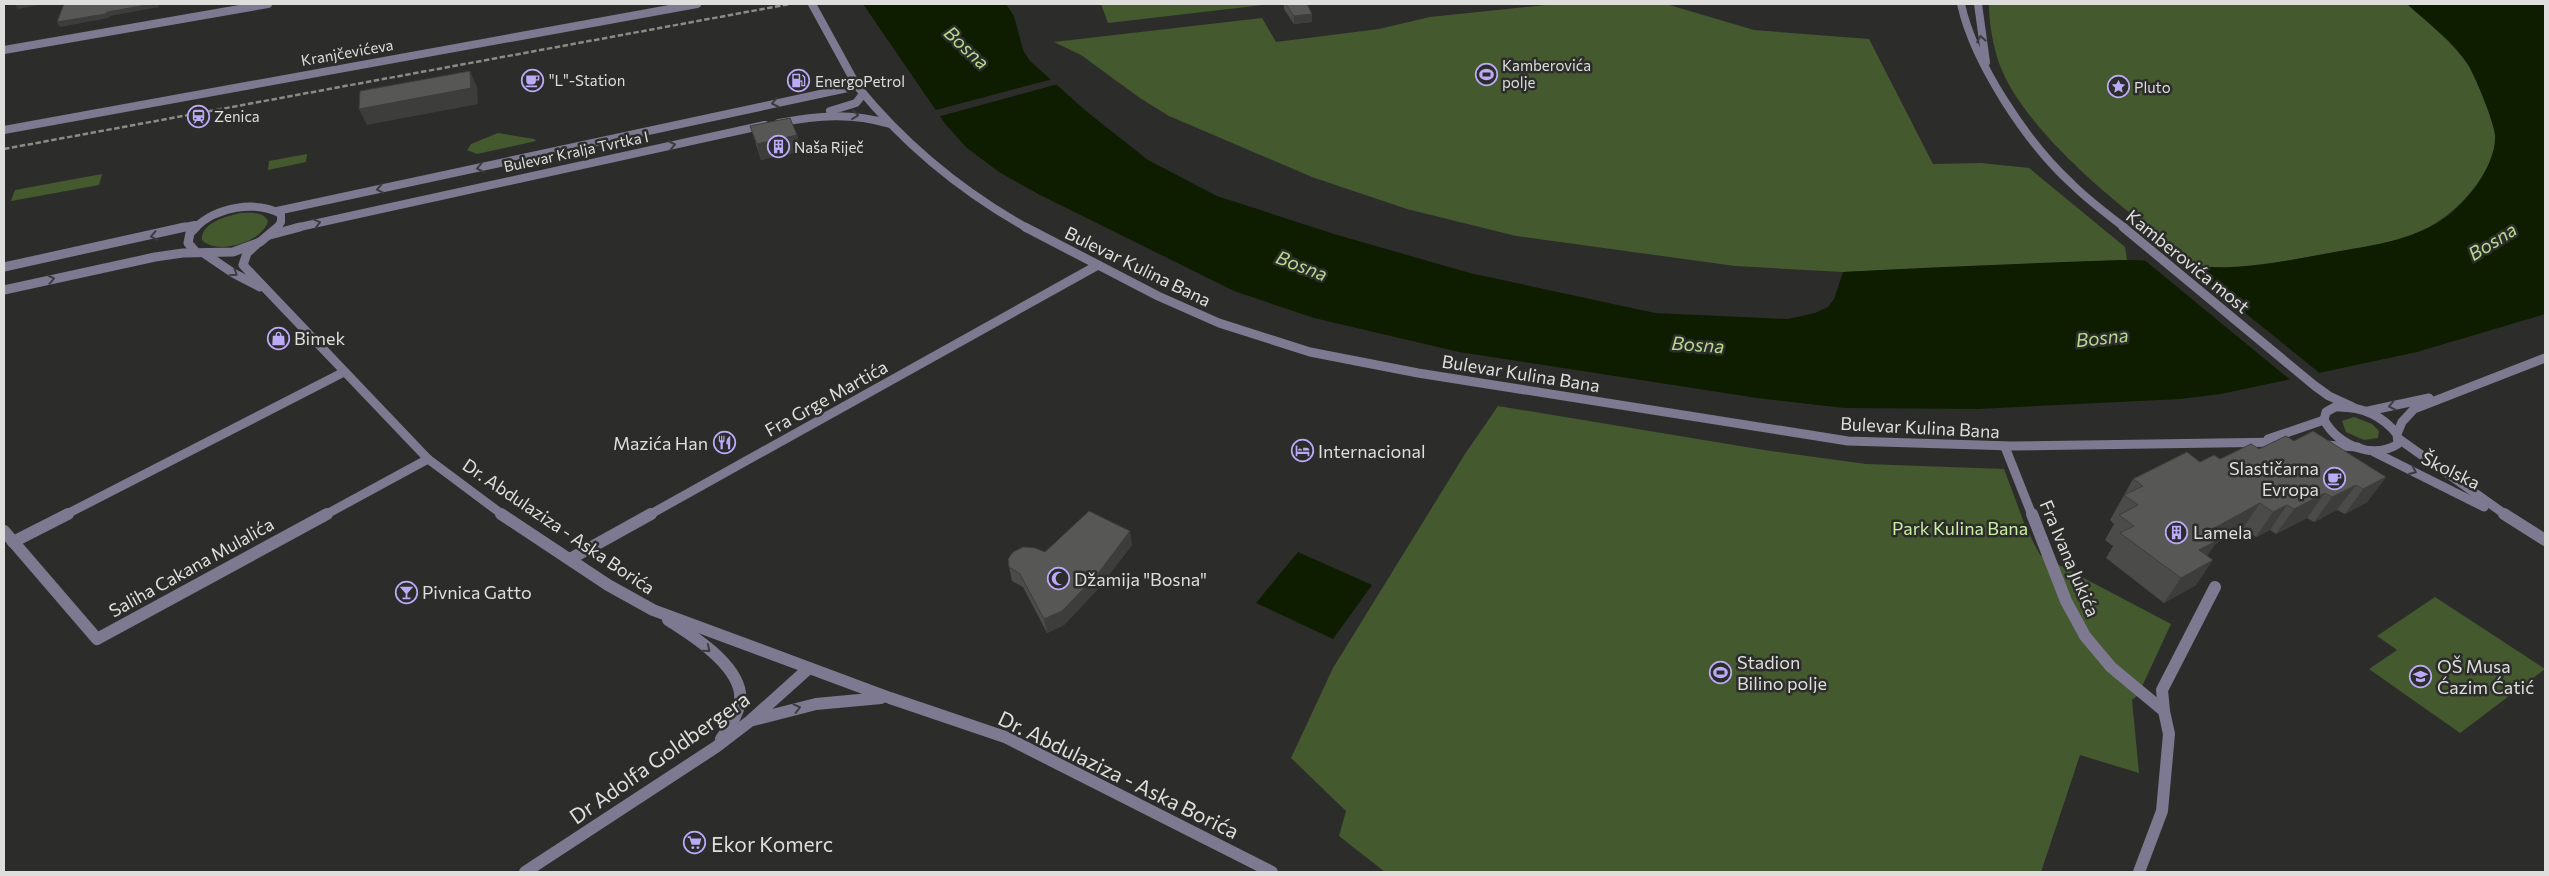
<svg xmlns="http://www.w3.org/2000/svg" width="2549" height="876" viewBox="0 0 2549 876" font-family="Commissioner,sans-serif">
	<rect width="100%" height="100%" fill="#2c2d2b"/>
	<g fill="#45592f">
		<path d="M1101 4H1273L1108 23Z"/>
		<path d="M1556 4H1666L1754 30 1869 39 1933 164 1981 163 2029 168 2125 247 2127 260 1843 272 1735 266 1516 236 1407 209 1312 177 1216 136 1169 116 1140 98 1081 55 1054 42 1262 18 1276 42 1379 29 1430 17Z"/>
		<path d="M1989 4H2407C2428 23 2453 42 2468 65 2477 80 2492 117 2495 134 2500 170 2453 217 2423 230 2390 245 2353 249 2318 255 2298 259 2217 274 2202 268 2191 264 2164 239 2153 231 2103 193 2021 124 1999 63 1993 45 1989 23 1989 4Z"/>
		<path d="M498 133 534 139 536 141 477 154 467 150 471 144Z"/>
		<path d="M307 154 306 162 268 170 269 161Z"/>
		<path d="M102 174 99 185 11 201 15 190Z"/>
		<path d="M241 213C251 213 263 211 268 221 263 242 217 256 202 240 201 222 228 216 241 213Z"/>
		<path d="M1498 406 1764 450 1866 464 2004 469 2026 528 2040 555 2171 624 2138 695 2132 700 2139 773 2080 755 2041 872H1385L1339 836 1346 811 1291 758 1333 668 1465 454Z"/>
		<path d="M2354 417 2372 424 2379 431 2378 438 2364 440 2346 432 2342 421Z"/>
		<path d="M2435 597 2545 669 2460 733 2369 669 2397 650 2377 636Z"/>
	</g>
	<g fill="#0e1d00">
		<path d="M863 4H1006L1014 16 1023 50 1030 61 1086 111 1148 160 1217 196 1334 234 1470 273 1655 313 1788 319 1815 313 1828 307 1834 299 1843 272C1936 267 2030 263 2123 260 2160 259 2195 269 2232 267 2268 265 2304 258 2340 251 2374 245 2411 240 2440 221 2464 207 2497 165 2495 135 2494 121 2476 79 2469 66 2454 42 2428 23 2407 4H2545V314L2417 352 2221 394 2180 399 1978 409 1844 408 1757 398 1459 352 1314 318 1234 291 1038 194 999 172 967 148 946 125Z"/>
		<path d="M1298 552 1372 585 1333 639 1256 603Z"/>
	</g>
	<g fill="#2c2d2b">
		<path d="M1053 79 1058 84 937 117 932 111Z"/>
		<path d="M2142 258 2183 263 2322 375 2293 382Z"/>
	</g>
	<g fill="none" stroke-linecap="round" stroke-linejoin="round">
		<g stroke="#7d7990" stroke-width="8">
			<path d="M812 4 857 86"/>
			<path d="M4 50 268 4"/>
			<path d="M4 130 697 4"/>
		</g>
		<g stroke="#7d7990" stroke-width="9">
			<path d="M258 243 247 253 243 265 428 459 503 515"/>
			<path d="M205 254 233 273 260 287"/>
			<path d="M2005 447 2032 515"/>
			<path d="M65 515 344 372"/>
			<path d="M325 515 428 459"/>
			<path d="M649 515 1098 265"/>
		</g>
		<g stroke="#7d7990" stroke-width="12">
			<path d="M501 514 608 585 653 610 890 698 1005 737 1272 872"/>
			<path d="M2032 514 2066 601 2085 636 2111 667 2164 711 2169 734 2162 811 2139 872"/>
			<path d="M4 531 97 639 327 514"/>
			<path d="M13 542 68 514"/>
			<path d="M570 559 651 514"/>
			<path d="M668 620C692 635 736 663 740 693 742 710 730 726 721 739"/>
			<path d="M2164 711 2162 690 2215 587"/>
			<path d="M753 720 816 704 881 698"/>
			<path d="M525 872 716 747 750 721 809 668"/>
		</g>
		<g stroke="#7d7990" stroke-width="8">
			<path d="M1961 4C1974 63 2027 143 2072 184 2088 200 2107 214 2125 228"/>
			<path d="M1978 4 1986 62"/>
			<path d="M830 111 856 103 863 94"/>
			<path d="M779 123C818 115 852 113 890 124"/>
			<path d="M277 211 857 86C905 145 961 191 1027 228"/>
			<path d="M180 228 195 225"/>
			<path d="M195 228C216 207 255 200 281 214V222L277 228"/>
			<path d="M295 228 765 125"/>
		</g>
		<g stroke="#7d7990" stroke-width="9">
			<path d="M196 227 190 233 188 243 196 252"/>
			<path d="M1025 227 1158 296 1219 323 1310 352 1418 373 1848 441 2012 446 2285 442"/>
			<path d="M2123 227 2315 386 2329 396 2353 407"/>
			<path d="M270 235 300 227"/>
			<path d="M4 267 185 227"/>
			<path d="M4 290 155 257 183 253 233 252 260 242 278 227"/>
			<path d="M2335 407C2360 406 2381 414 2397 434L2398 444C2372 460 2338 445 2324 420L2326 412Z"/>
			<path d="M2368 411 2429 398"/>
			<path d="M2397 434 2402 422 2414 409 2545 358"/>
			<path d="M2268 439 2324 420"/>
			<path d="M2399 439 2506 515"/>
			<path d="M2324 445 2358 447"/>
			<path d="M2374 452 2484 507"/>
		</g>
		<path stroke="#7d7990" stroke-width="12" d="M2504 514 2545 540"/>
		<path stroke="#8a8b89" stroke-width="2.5" stroke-dasharray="5.5 2.5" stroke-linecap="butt" d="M4 149 790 4"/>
	</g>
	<g fill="#4b4c4a">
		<path d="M1284 4H1307L1312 14V22L1294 24 1284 9Z"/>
		<path d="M750 126 797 135 801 151 761 160Z"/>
		<path d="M2294 441 2386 477 2367 502 2345 514 2337 510 2314 522 2307 518 2276 534 2270 530 2256 537 2243 528 2215 544 2207 556 2196 585 2164 603 2106 558 2113 546 2105 540 2114 524 2110 520 2133 479 2200 462 2220 459Z"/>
		<path d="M1132 545 1097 590 1064 625 1047 633 1023 587 1012 581 1009 567 1045 552Z"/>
	</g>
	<g fill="#3d3e3c">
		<path d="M19 4H42L18 9 15 5Z"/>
		<path d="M153 4H158L159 7 110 16 108 18 60 27 57 22 107 12Z"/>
		<path d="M1312 14V22L1294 24V16Z"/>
		<path d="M470 71 477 87 478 104 367 125 359 109Z"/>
		<path d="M797 135 801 151 761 160 757 144Z"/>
		<path d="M2386 477 2367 502 2345 514 2363 489Z"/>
		<path d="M2356 485 2337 510 2314 522 2332 497Z"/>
		<path d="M2325 493 2307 518 2276 534 2294 509Z"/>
		<path d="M2260 503 2243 528 2215 544 2201 565 2183 575 2207 532Z"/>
		<path d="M2287 505 2270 530 2256 537 2273 512Z"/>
		<path d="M1130 531 1132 545 1097 590 1064 625 1047 633 1044 619Z"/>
		<path d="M2213 560 2196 585 2164 603 2181 578Z"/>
	</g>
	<g fill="#575856" stroke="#3d3e3c">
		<path d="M64 4H153L107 12 105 14 57 22Z"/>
		<path d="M1286 4H1307L1312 14 1294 16Z"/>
		<path d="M470 71 471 88 359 109 360 91Z"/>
		<path d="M790 118 797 135 757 144 750 126Z"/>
		<path d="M2313 431 2386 477 2363 489 2356 485 2332 497 2325 493 2294 509 2287 505 2273 512 2260 503 2207 532 2218 540 2199 550 2213 560 2181 578 2120 533 2134 526 2119 515 2138 505 2124 495 2143 486 2133 479 2187 452 2200 462 2214 455 2220 459 2251 444 2259 449 2286 436 2294 441Z"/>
		<path d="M1089 511 1130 531 1096 576 1062 611 1044 619 1020 574 1009 567 1008 559 1013 552 1023 547 1035 548 1045 552Z"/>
	</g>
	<defs><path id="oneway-chevron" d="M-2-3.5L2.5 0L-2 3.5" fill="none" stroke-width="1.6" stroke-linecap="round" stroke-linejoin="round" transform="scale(1.25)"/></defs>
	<g stroke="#3c3c3f">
		<use href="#oneway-chevron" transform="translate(1981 39) rotate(-100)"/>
		<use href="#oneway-chevron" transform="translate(775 103) rotate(168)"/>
		<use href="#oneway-chevron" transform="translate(855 115) rotate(6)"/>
		<use href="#oneway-chevron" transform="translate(672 145) rotate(-12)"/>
		<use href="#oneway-chevron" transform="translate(480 168) rotate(168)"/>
		<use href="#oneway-chevron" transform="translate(380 189) rotate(169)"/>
		<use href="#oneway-chevron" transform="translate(317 223) rotate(-15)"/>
		<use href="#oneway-chevron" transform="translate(154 236) rotate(168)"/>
		<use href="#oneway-chevron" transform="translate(234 273) rotate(33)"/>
		<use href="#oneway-chevron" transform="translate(51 279) rotate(-12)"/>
		<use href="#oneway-chevron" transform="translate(2392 406) rotate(167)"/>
		<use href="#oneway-chevron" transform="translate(2413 471) rotate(24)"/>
		<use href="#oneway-chevron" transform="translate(707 649) rotate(39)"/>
		<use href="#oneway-chevron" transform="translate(797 708) rotate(-14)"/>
	</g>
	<defs>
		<symbol id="stadium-ring" viewBox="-11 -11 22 22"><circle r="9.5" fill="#2c2d2b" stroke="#bbaaf6" stroke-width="1.5"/><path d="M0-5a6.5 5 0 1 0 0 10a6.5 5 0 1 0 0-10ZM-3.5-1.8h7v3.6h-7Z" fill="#bbaaf6"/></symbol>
		<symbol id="cafe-ring" viewBox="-11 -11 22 22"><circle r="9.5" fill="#2c2d2b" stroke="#bbaaf6" stroke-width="1.5"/><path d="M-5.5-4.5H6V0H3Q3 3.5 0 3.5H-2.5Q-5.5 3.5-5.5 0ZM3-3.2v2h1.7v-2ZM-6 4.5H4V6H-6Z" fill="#bbaaf6"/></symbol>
		<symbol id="fuel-ring" viewBox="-11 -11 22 22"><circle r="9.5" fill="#2c2d2b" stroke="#bbaaf6" stroke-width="1.5"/><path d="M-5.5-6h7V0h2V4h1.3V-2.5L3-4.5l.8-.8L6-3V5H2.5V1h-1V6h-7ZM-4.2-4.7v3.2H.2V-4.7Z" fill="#bbaaf6"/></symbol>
		<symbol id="sight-ring" viewBox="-11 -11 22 22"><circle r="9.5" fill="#2c2d2b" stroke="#bbaaf6" stroke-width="1.5"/><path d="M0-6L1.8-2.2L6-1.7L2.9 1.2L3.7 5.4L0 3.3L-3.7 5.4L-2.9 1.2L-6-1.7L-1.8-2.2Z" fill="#bbaaf6"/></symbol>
		<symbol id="station-ring" viewBox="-11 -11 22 22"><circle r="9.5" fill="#2c2d2b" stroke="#bbaaf6" stroke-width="1.5"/><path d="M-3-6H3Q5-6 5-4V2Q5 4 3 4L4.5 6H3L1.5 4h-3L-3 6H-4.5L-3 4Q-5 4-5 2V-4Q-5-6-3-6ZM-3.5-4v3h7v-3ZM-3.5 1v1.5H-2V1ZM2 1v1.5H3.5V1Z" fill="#bbaaf6"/></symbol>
		<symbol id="building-ring" viewBox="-11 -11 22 22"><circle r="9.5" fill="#2c2d2b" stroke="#bbaaf6" stroke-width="1.5"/><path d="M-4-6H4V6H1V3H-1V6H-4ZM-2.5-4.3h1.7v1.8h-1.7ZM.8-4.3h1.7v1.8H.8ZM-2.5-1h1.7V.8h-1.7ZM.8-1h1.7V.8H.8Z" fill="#bbaaf6"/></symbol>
		<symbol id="shop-ring" viewBox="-11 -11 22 22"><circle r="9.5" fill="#2c2d2b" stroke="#bbaaf6" stroke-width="1.5"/><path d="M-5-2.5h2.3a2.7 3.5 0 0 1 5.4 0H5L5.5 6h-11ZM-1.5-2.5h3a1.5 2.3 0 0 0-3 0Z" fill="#bbaaf6"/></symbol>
		<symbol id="restaurant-ring" viewBox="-11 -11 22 22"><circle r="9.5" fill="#2c2d2b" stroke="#bbaaf6" stroke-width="1.5"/><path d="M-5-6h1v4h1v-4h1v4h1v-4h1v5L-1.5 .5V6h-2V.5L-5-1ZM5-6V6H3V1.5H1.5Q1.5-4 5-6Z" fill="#bbaaf6"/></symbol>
		<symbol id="hotel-ring" viewBox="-11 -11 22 22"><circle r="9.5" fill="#2c2d2b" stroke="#bbaaf6" stroke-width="1.5"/><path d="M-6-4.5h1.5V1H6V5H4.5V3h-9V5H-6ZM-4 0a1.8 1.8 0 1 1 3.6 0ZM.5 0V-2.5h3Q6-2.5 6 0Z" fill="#bbaaf6"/></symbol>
		<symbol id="mosque-ring" viewBox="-11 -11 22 22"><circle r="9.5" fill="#2c2d2b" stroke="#bbaaf6" stroke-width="1.5"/><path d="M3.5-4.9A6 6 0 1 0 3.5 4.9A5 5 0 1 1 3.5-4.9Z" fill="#bbaaf6"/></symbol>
		<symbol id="bar-ring" viewBox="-11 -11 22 22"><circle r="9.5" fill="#2c2d2b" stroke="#bbaaf6" stroke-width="1.5"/><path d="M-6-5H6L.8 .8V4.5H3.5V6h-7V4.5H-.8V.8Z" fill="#bbaaf6"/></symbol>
		<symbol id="school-ring" viewBox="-11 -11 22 22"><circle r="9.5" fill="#2c2d2b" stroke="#bbaaf6" stroke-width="1.5"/><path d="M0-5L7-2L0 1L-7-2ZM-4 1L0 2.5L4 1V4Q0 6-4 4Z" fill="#bbaaf6"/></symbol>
		<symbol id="supermarket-ring" viewBox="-11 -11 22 22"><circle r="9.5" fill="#2c2d2b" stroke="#bbaaf6" stroke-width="1.5"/><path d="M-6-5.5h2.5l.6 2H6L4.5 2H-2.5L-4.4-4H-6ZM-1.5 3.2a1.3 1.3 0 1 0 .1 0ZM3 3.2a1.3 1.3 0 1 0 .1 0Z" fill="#bbaaf6"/></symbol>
	</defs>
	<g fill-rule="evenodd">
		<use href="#stadium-ring" x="1474" y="62" width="25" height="25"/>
		<use href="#cafe-ring" x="520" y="68" width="25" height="25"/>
		<use href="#fuel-ring" x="786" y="68" width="25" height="25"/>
		<use href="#sight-ring" x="2106" y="74" width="25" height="25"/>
		<use href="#station-ring" x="186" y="104" width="25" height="25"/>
		<use href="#building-ring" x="766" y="134" width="25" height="25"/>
		<use href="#shop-ring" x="266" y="326" width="25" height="25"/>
		<use href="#restaurant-ring" x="712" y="430" width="25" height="25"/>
		<use href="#hotel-ring" x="1290" y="438" width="25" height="25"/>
		<use href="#cafe-ring" x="2322" y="466" width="25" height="25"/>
		<use href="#building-ring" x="2164" y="520" width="25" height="25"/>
		<use href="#mosque-ring" x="1046" y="566" width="25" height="25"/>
		<use href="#bar-ring" x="394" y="580" width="25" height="25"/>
		<use href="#stadium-ring" x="1708" y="660" width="25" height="25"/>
		<use href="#school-ring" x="2408" y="664" width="25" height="25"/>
		<use href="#supermarket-ring" x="682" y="830" width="25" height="25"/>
	</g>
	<g text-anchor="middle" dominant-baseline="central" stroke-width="5" stroke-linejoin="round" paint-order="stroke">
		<g font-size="15" fill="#dedfdd" stroke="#2c2d2b">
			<text transform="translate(347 52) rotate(-10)">Kranjčevićeva</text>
			<text transform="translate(576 151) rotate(-12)">Bulevar Kralja Tvrtka I</text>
		</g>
		<g font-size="15" fill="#dedfdd" stroke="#2c2d2b" text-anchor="start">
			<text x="1502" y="65">Kamberovića<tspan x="1502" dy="17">polje</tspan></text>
			<text x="549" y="80">"L"-Station</text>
			<text x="815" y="81">EnergoPetrol</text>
			<text x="2134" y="87">Pluto</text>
			<text x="214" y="116">Zenica</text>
			<text x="794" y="147">Naša Riječ</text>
		</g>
		<g font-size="18" fill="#dedfdd" stroke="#2c2d2b">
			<text transform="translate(2188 261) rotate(39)">Kamberovića most</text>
			<text transform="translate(1138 266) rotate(26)">Bulevar Kulina Bana</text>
			<text transform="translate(1521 373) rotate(9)">Bulevar Kulina Bana</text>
			<text transform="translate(826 398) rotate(-29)">Fra Grge Martića</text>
			<text transform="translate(1920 427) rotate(3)">Bulevar Kulina Bana</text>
			<text transform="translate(2451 470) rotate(26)">Školska</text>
			<text transform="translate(559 526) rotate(34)">Dr. Abdulaziza - Aska Borića</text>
			<text transform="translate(2070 558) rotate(67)">Fra Ivana Jukića</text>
			<text transform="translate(191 567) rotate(-29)">Saliha Cakana Mulalića</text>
		</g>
		<g font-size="18" fill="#dedfdd" stroke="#2c2d2b" text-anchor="start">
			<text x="294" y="338">Bimek</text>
			<text x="708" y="443" text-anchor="end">Mazića Han</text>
			<text x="1318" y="451">Internacional</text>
			<text x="2319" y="468" text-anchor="end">Slastičarna<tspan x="2319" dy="21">Evropa</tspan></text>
			<text x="2193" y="532">Lamela</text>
			<text x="1074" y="579">Džamija "Bosna"</text>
			<text x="422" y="592">Pivnica Gatto</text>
			<text x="1737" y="662">Stadion<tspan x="1737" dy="21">Bilino polje</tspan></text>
			<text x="2437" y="666">OŠ Musa<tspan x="2437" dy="21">Ćazim Ćatić</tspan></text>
		</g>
		<g font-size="18" fill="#c9f0a1" stroke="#2c2d2b">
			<text x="1960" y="528">Park Kulina Bana</text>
		</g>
		<g font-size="19" font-style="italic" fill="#b5da8c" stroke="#2c2d2b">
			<text transform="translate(967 47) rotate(43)">Bosna</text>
			<text transform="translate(2492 241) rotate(-32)">Bosna</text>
			<text transform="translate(1302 265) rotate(21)">Bosna</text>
			<text transform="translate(2102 337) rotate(-6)">Bosna</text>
			<text transform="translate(1698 344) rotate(4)">Bosna</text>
		</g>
		<g font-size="21" fill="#dedfdd" stroke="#2c2d2b">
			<text transform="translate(659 757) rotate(-35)">Dr Adolfa Goldbergera</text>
			<text transform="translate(1119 774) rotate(26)">Dr. Abdulaziza - Aska Borića</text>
		</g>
		<g font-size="21" fill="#dedfdd" stroke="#2c2d2b" text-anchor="start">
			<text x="711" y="843">Ekor Komerc</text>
		</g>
	</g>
	<rect width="2549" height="876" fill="none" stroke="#dedfdd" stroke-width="10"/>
</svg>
